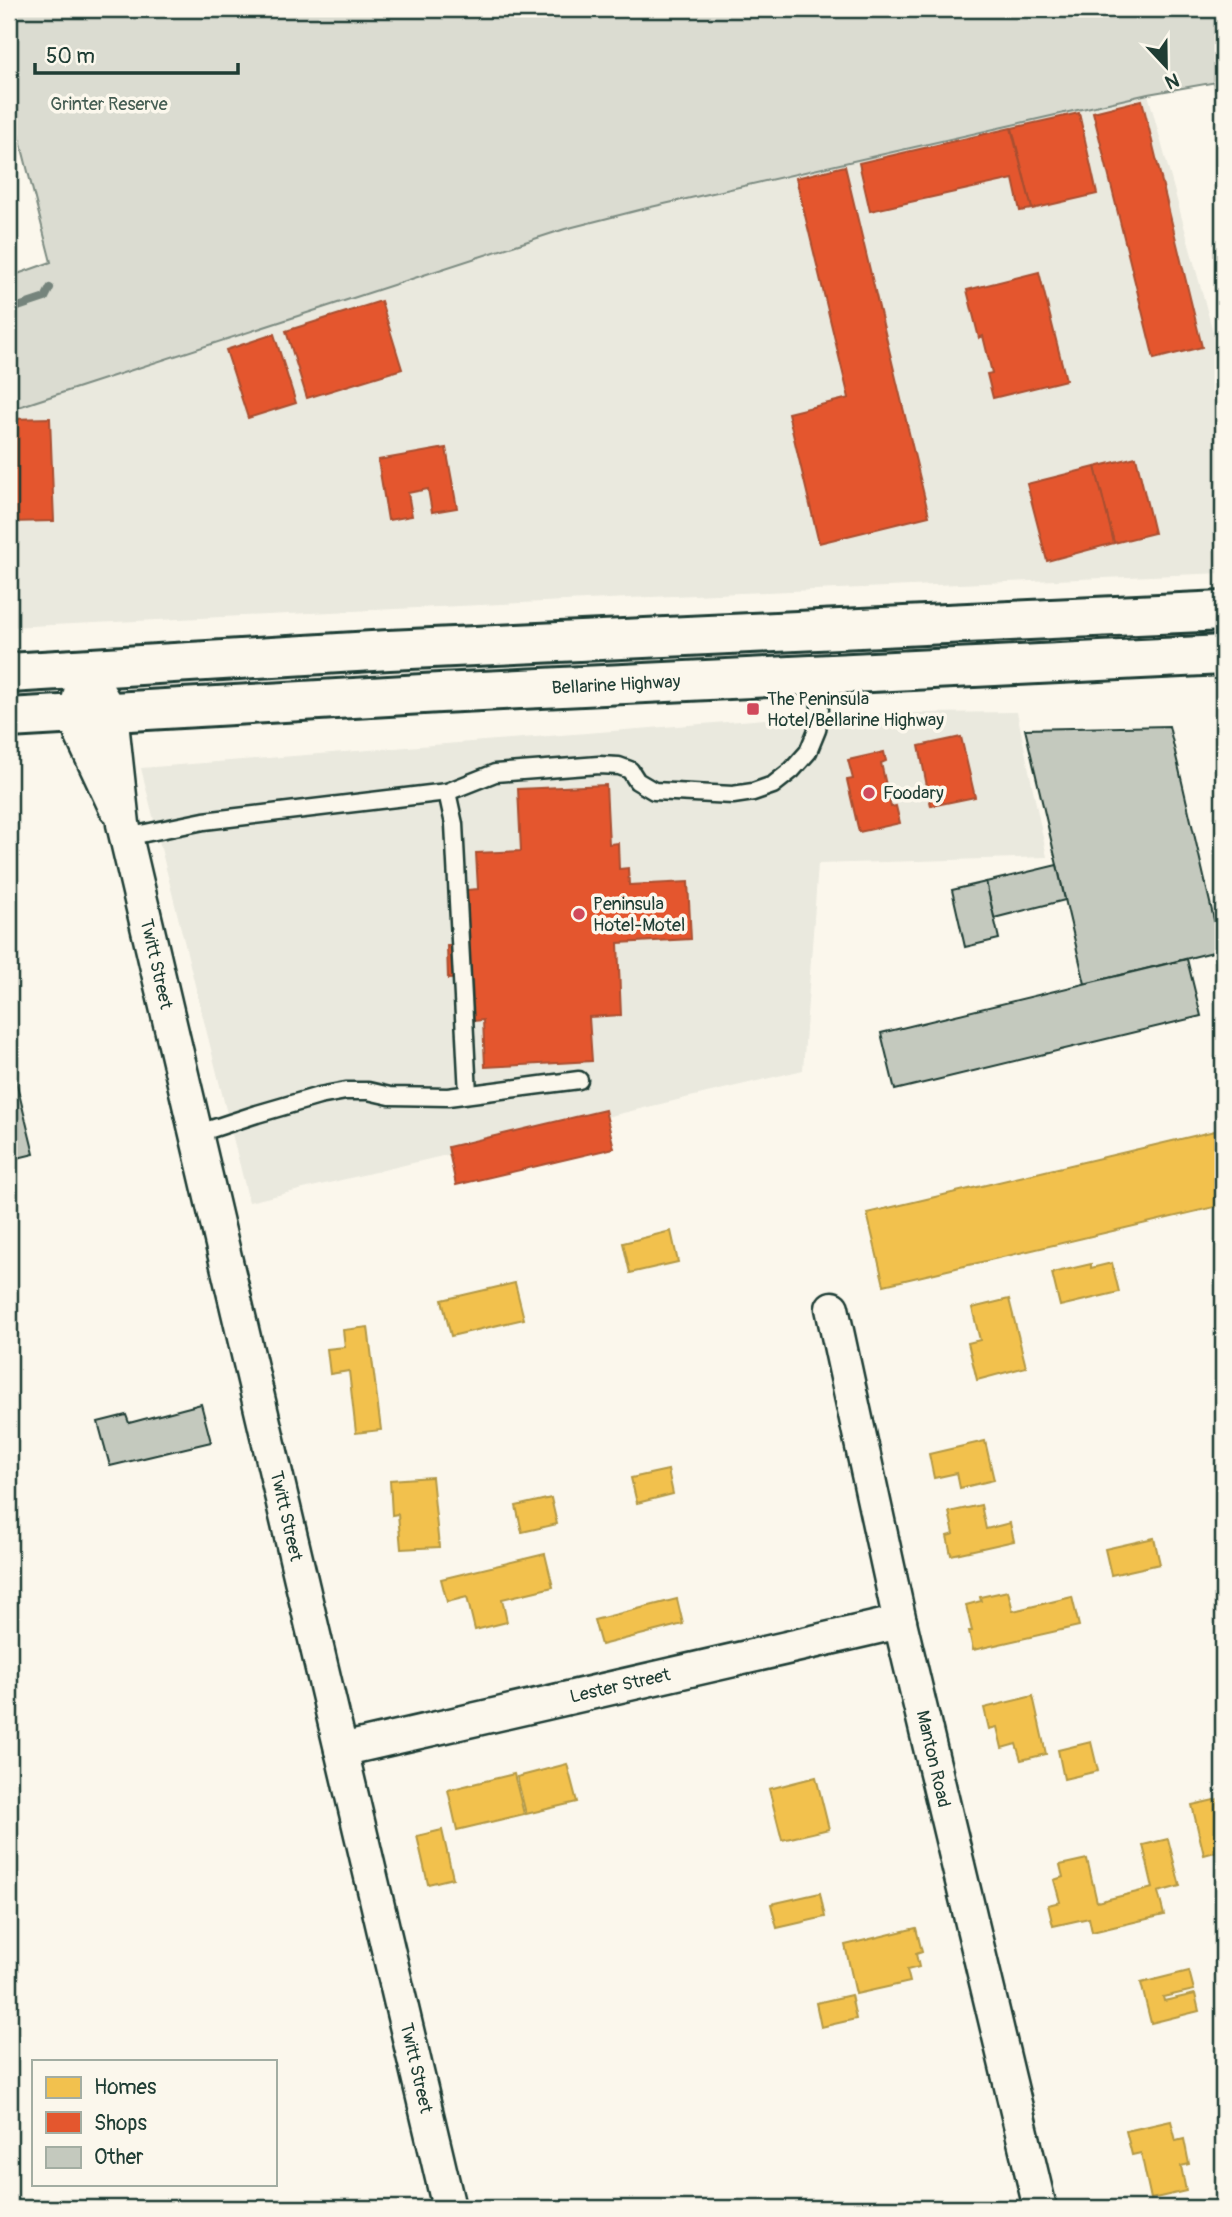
<svg xmlns="http://www.w3.org/2000/svg" width="1232" height="2217" viewBox="0 0 1232 2217" font-family="Pangolin,sans-serif">
	<rect width="100%" height="100%" fill="#fbf7ec"/>
	<filter id="ink" filterUnits="userSpaceOnUse"><feTurbulence type="fractalNoise" baseFrequency=".0143" numOctaves="2"/><feDisplacementMap in="SourceGraphic" scale="14" xChannelSelector="R" yChannelSelector="G"/><feConvolveMatrix kernelMatrix="1 2 1 2 8 2 1 2 1" color-interpolation-filters="sRGB"/></filter>
	<g filter="url(#ink)">
		<g fill="#eae9de">
			<path d="M1148 94 1223 369V573L716 594 9 627V410L565 229 651 207Z"/>
			<path d="M1017 712 1047 857 818 864 803 1070 249 1202 141 768 828 714Z"/>
		</g>
		<path fill="#dbdcd1" stroke="#7d8c82" stroke-width="2" d="M9 9H1223V81L1148 94 651 207 565 229 9 410V277L51 262 9 97Z"/>
		<g fill="#f2c14e" stroke="#b39946" stroke-width="2">
			<path d="M1223 1129V1205L884 1285 867 1213Z"/>
			<path d="M671 1231 678 1262 630 1273 623 1243Z"/>
			<path d="M1112 1263 1119 1292 1060 1306 1052 1273 1091 1264V1268Z"/>
			<path d="M515 1283 524 1319 451 1336 442 1300Z"/>
			<path d="M1009 1299 1026 1367 977 1380 968 1343 980 1340 972 1308Z"/>
			<path d="M368 1327 381 1430 356 1433 349 1371 330 1374 327 1349 345 1347 343 1330Z"/>
			<path d="M1223 1412V1438L1218 1413Z"/>
			<path d="M985 1441 994 1480 960 1488 957 1473 934 1478 929 1454Z"/>
			<path d="M668 1470 673 1494 637 1503 631 1478Z"/>
			<path d="M432 1477 439 1547 401 1549 398 1514 392 1515 390 1480Z"/>
			<path d="M551 1498 557 1524 522 1532 516 1506Z"/>
			<path d="M981 1505 986 1529 1010 1523 1014 1541 951 1555 947 1536 954 1534 949 1512Z"/>
			<path d="M1154 1538 1160 1564 1111 1575 1105 1549Z"/>
			<path d="M545 1554 553 1587 502 1599 507 1622 475 1630 467 1597 447 1602 441 1579Z"/>
			<path d="M1008 1591 1013 1611 1072 1597 1079 1626 973 1650 969 1631H972L966 1605 981 1601 980 1597Z"/>
			<path d="M677 1599 683 1624 601 1645 594 1620Z"/>
			<path d="M1033 1696 1046 1754 1021 1760 1016 1744 1002 1748 997 1727 989 1729 984 1708Z"/>
			<path d="M1091 1742 1098 1771 1064 1779 1058 1750Z"/>
			<path d="M567 1764 577 1802 526 1814 517 1777Z"/>
			<path d="M514 1774 524 1814 457 1830 448 1790Z"/>
			<path d="M816 1777 829 1829 782 1840 769 1789Z"/>
			<path d="M1223 1798V1850L1204 1855 1192 1805Z"/>
			<path d="M442 1830 453 1878 428 1884 417 1836Z"/>
			<path d="M1168 1839 1180 1886 1158 1892 1164 1915 1092 1932 1089 1918 1053 1926 1048 1905 1060 1902 1054 1880 1063 1877 1060 1865 1087 1859 1097 1902 1153 1888 1143 1845Z"/>
			<path d="M820 1893 825 1917 777 1928 771 1904Z"/>
			<path d="M916 1928 922 1952 916 1954 919 1967 907 1970 910 1982 856 1994 845 1945Z"/>
			<path d="M1189 1971 1194 1990 1163 1997 1164 2001 1195 1994 1199 2011 1151 2023 1141 1983Z"/>
			<path d="M851 1995 856 2019 821 2027 816 2003Z"/>
			<path d="M1171 2121 1176 2141 1184 2139 1189 2164 1181 2166 1186 2191 1151 2199 1141 2153 1132 2155 1126 2131Z"/>
		</g>
		<g fill="#e4572e" stroke="#a94f30" stroke-width="2">
			<path d="M1142 100 1202 347 1154 359 1093 112Z"/>
			<path d="M1079 113 1097 194 1032 209 1012 128Z"/>
			<path d="M1011 128 1032 209 1020 211 1013 179 870 211 859 163Z"/>
			<path d="M845 166 929 516 819 543 788 413 849 398 796 178Z"/>
			<path d="M1039 272 1066 380 993 398 987 374 992 373 983 336 979 338 967 290Z"/>
			<path d="M381 301 402 369 307 398 286 331Z"/>
			<path d="M274 334 296 403 248 418 226 350Z"/>
			<path d="M50 418 54 521 9 522V419Z"/>
			<path d="M446 448 457 508 432 512 428 489 408 493 412 516 388 520 378 460Z"/>
			<path d="M1136 457 1154 533 1114 543 1095 467Z"/>
			<path d="M1095 467 1114 543 1047 561 1027 484Z"/>
			<path d="M961 737 975 797 931 806 919 746Z"/>
			<path d="M884 752 886 761 881 763 891 807 896 806 900 823 859 832 847 780 853 779 848 760Z"/>
			<path d="M606 785 609 844 618 843 619 869 628 868 629 885 688 882 691 939 618 943 621 1015 589 1017 592 1061 485 1067 483 1020 474 1021 472 978 448 979 447 946 469 944 467 890 478 889 476 853 521 851 518 789Z"/>
			<path d="M605 1110 614 1148 456 1185 448 1147Z"/>
		</g>
		<g fill="none" stroke-linecap="round" stroke-linejoin="round">
			<path stroke="#74847b" stroke-width="8" d="M9 310 45 298 50 288"/>
		</g>
		<g fill="#c4c9be" stroke="#1f3d34" stroke-width="2">
			<path d="M1169 726 1221 950 1085 984 1025 729Z"/>
			<path d="M1057 865 1065 900 994 918 986 882Z"/>
			<path d="M986 882 999 939 965 947 952 890Z"/>
			<path d="M1187 959 1201 1016 895 1090 881 1033Z"/>
			<path d="M14 1073 34 1154 9 1160V1075Z"/>
			<path d="M201 1404 211 1442 110 1466 98 1422 126 1415 129 1423Z"/>
		</g>
		<g fill="none" stroke-linecap="round" stroke-linejoin="round">
			<defs>
				<g id="lane">
					<path d="M447 792 454 824 468 1094"/>
					<path d="M126 837 204 821 447 792 495 773 599 765 619 766 630 770 637 781 654 791 733 795 753 792 773 785 792 770 808 752 817 730 820 709 818 675"/>
					<path d="M196 1134 257 1114 319 1096 346 1091H368L390 1096 448 1097 579 1080"/>
				</g>
				<g id="street">
					<path d="M85 670 111 713 123 824 449 2208"/>
					<path d="M80 693 75 715 81 734 115 807"/>
					<path d="M832 1308 900 1622 1040 2208"/>
					<path d="M341 1750 900 1622"/>
				</g>
				<g id="highway">
					<path d="M9 673 389 650 1223 611"/>
					<path d="M9 718 440 693 1223 655"/>
				</g>
			</defs>
			<use href="#lane" stroke="#1f3d34" stroke-width="21"/>
			<use href="#street" stroke="#1f3d34" stroke-width="37"/>
			<use href="#highway" stroke="#1f3d34" stroke-width="44"/>
			<use href="#lane" stroke="#fbf7ec" stroke-width="16"/>
			<use href="#street" stroke="#fbf7ec" stroke-width="32"/>
			<use href="#highway" stroke="#fbf7ec" stroke-width="38"/>
		</g>
	</g>
	<g fill="#d1495b" stroke="#fbf7ec" stroke-width="2.5">
		<rect x="746" y="702" width="14" height="14" rx="3.5"/>
		<circle cx="869" cy="793" r="7"/>
		<circle cx="579" cy="914" r="7"/>
	</g>
	<g text-anchor="middle" dominant-baseline="central" stroke-width="7" stroke-linejoin="round" paint-order="stroke">
		<g font-size="18" fill="#455d53" stroke="#fbf7ec">
			<text x="109" y="104">Grinter Reserve</text>
		</g>
		<g font-size="18" fill="#1f3d34" stroke="#fbf7ec">
			<text transform="translate(616 685) rotate(-3)">Bellarine Highway</text>
			<text transform="translate(156 964) rotate(77)">Twitt Street</text>
			<text transform="translate(286 1516) rotate(77)">Twitt Street</text>
			<text transform="translate(620 1686) rotate(-13)">Lester Street</text>
			<text transform="translate(933 1759) rotate(77)">Manton Road</text>
			<text transform="translate(416 2068) rotate(77)">Twitt Street</text>
		</g>
		<g font-size="18" fill="#1f3d34" stroke="#fbf7ec" text-anchor="start">
			<text x="767" y="699">The Peninsula<tspan x="767" dy="21">Hotel/Bellarine Highway</tspan></text>
			<text x="883" y="793">Foodary</text>
			<text x="593" y="904">Peninsula<tspan x="593" dy="21">Hotel-Motel</tspan></text>
		</g>
	</g>
	<rect width="1232" height="2217" fill="none" stroke="#fbf7ec" stroke-width="35"/>
	<rect x="18" y="18" width="1197" height="2182" fill="none" stroke="#1f3d34" stroke-width="2.5" filter="url(#ink)"/>
	<rect x="32" y="2060" width="245" height="126" fill="#fbf7ec" stroke="#a3ada2" stroke-width="2"/>
	<rect x="46" y="2077" width="35" height="21" fill="#f2c14e" stroke="#a3ada2" stroke-width="2"/>
	<text x="94" y="2094" font-size="21" fill="#1f3d34">Homes</text>
	<rect x="46" y="2112" width="35" height="21" fill="#e4572e" stroke="#a3ada2" stroke-width="2"/>
	<text x="94" y="2130" font-size="21" fill="#1f3d34">Shops</text>
	<rect x="46" y="2147" width="35" height="21" fill="#c4c9be" stroke="#a3ada2" stroke-width="2"/>
	<text x="94" y="2164" font-size="21" fill="#1f3d34">Other</text>
	<g transform="translate(1166 66) rotate(158)" stroke="#fbf7ec" stroke-width="5" paint-order="stroke">
	<path d="M0-5L12 26L0 18L-12 26Z" fill="#1f3d34"/>
	<text y="-10" font-size="19" font-weight="bold" text-anchor="middle" fill="#1f3d34">N</text>
	</g>
	<path d="M35 63v10h203v-10" fill="none" stroke="#1f3d34" stroke-width="3.5"/>
	<text x="46" y="63" font-size="21" fill="#1f3d34" stroke="#fbf7ec" stroke-width="5" paint-order="stroke">50 m</text>
</svg>
